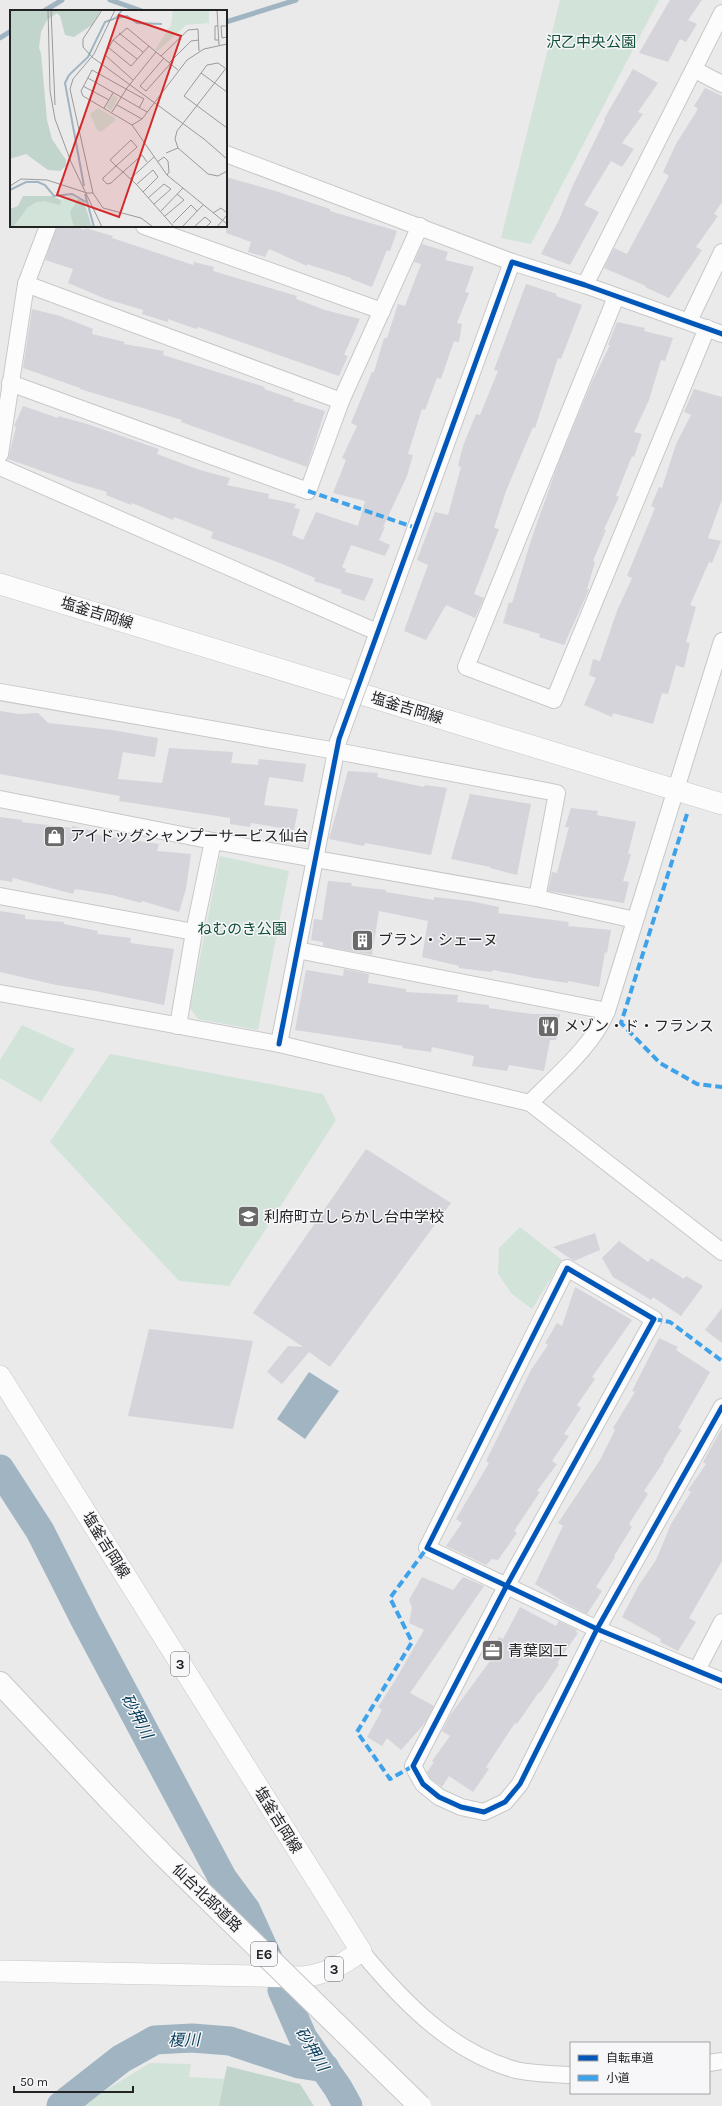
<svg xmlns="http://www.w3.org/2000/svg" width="722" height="2106" viewBox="0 0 722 2106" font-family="Karla,'Noto Sans JP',sans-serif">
	<rect width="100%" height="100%" fill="#eaeaeb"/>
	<g fill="#d2e3da">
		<path d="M560 0H659L531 244 501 238Z"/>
		<path d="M220 856 289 871 258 1030 198 1019 190 1008Z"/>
		<path d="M22 1025 75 1049 41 1102 0 1078V1060Z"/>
		<path d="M110 1054 323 1094 336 1120 229 1286 179 1281 50 1142Z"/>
		<path d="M520 1227 562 1260 532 1309 512 1294 498 1274 499 1248Z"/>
		<path d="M150 2063 191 2064 189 2077 227 2079 307 2106H80Z"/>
	</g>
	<path fill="#c2d5cc" d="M227 2066 300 2084 314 2106H219Z"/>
	<path fill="#a0b4c2" d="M309 1372 339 1391 305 1439 277 1419Z"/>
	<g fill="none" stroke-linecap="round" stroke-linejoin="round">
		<g stroke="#a0b4c2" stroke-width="5">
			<path d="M110 0 142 11"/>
			<path d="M44 11 62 0"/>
			<path d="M226 22 296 0"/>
			<path d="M0 38 11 31"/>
		</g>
		<g stroke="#a0b4c2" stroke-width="29">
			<path d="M0 1469 40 1531 85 1620 223 1879 246 1910 271 1965"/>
			<path d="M282 1990 303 2038 338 2088 348 2106"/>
			<path d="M61 2106 121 2059 155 2040 192 2038 230 2041 299 2064 325 2068"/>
		</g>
	</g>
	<g fill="#d4d4da">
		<path d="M670 0H702L688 20 697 24 686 42 680 39 668 62 639 53Z"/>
		<path d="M633 69 658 83 638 112 643 114 622 143 634 149 622 167 611 161 584 205 599 212 570 265 541 254 559 220 573 185 605 120 604 119Z"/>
		<path d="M705 88 722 96V202L714 214 718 216 696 247 702 250 669 298 645 287 646 286 604 268 614 248 627 254 669 176 663 172 676 144 698 109 694 106Z"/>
		<path d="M226 177 272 190 330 209V211L397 231 390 251 387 250 372 287 351 279V278L307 264V266L269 249 265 257 248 252 251 242 226 233Z"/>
		<path d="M57 226H73L85 230V228L113 236 112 238 193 265 194 262 214 267 213 271 297 296 296 299 325 310 360 319 344 355 348 356 339 376 198 327 196 329 168 319V322L142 314 143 310 106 299 68 283 73 269 45 260Z"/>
		<path d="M422 244 448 252 445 260 474 267 465 292 469 293 457 323 462 324 459 342 454 341 441 379 437 378 425 410 422 409 408 454 413 455 407 476 383 527H385L379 540 390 545 385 556 351 545 342 567 346 569 345 572 374 579 364 601 341 593 342 590 314 581 315 578 280 563 211 538 213 532 174 517 173 520 132 503 131 505 106 495 107 492 73 482 8 459 16 427 14 426 23 406 58 418V416L87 424 159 449 157 454 200 470 230 478 227 485 269 494 268 498 296 504 294 508 300 509 292 535 303 540 316 512 358 526 365 501 333 493 346 460 342 458 357 426 351 423 372 372H374L384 338H387L398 304 405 306 421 264 414 262Z"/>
		<path d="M526 284 557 294 556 296 582 305 561 359 558 358 535 428 533 427 506 491 494 528 499 529 474 594 484 598 475 618 446 605 426 640 404 631 428 565 417 560 435 512 448 515 461 467 458 466 463 446 476 414 480 415 498 371 494 370Z"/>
		<path d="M32 309 60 316 93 329 92 334 125 342 124 344 164 351 163 355 265 387 264 389 294 399 293 401 325 411 307 467 181 422 182 420 80 389V388L23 368Z"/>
		<path d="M617 322 645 328 644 331 673 338 665 361 661 360 649 400 634 432 642 434 634 457 632 456 616 496 619 497 604 529 606 530 593 561 595 562 587 589H589L587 594 564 645 539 637 540 634 503 623 509 602 512 603 532 537 560 459 592 382 610 345H608Z"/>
		<path d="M694 389 722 397V499L708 538 721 541 712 563 709 562 690 605 696 607 686 642 690 643 684 668 676 665 668 694 662 693 653 724 613 713 612 717 584 705 596 678 589 675 593 659 600 661 617 611 632 578 627 576 655 508 651 506 659 487 662 488 676 444 691 415 684 412Z"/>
		<path d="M0 711 19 714 38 713 48 723 112 730 158 738 155 757 123 752 118 779 162 783 169 748 233 752 231 763 258 765 259 759 306 764 303 782 269 777 264 805 298 809 294 830 251 823 250 827 230 824V818L119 801 120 796 0 774Z"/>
		<path d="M348 771 378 773 377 777 424 787 425 785 447 788 431 855 365 843 364 846 329 839Z"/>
		<path d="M470 794 531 804 517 875 490 868V867L451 859Z"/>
		<path d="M571 808 598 811 597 815 636 822 628 854H631L623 881 629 882 624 903 548 891 552 872 557 873 569 827H565Z"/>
		<path d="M0 817 22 820V822L72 828V826L94 831 93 834 159 844 157 851 191 854 186 889 179 912 142 901 141 903 112 895 75 889 73 894 13 878 12 882 0 880Z"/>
		<path d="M328 881 352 883 351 886 386 890V892L434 900V897L470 901 499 907 498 913 569 922 568 926 611 930 607 953 605 952 599 987 568 981V983L535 978 493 970 492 972 459 968V966L422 957 428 921 379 911 372 955 323 946V942L311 940 314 919 322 920Z"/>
		<path d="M0 911 25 915V919L64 922V924L98 931 97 934 131 938 130 943 174 949 164 1005 96 991 56 985 0 972Z"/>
		<path d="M344 969 369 974 368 983 406 989V992L458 995 457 1002 489 1005V1008L532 1014H560L556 1040H550L544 1071 509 1065 507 1071 472 1066 474 1056 432 1047 431 1052 402 1048 403 1046 295 1030 306 970 343 976Z"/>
		<path d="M366 1149 451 1203 330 1367 309 1352 282 1384 267 1372 288 1346 303 1347 253 1313Z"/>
		<path d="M595 1233 600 1250 574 1261 553 1247Z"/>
		<path d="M619 1241 648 1262 651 1258 684 1279 686 1276 703 1286 681 1316 653 1297 651 1300 613 1277 602 1258Z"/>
		<path d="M575 1287 632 1320 592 1377 595 1379 577 1405 581 1408 564 1434 569 1436 552 1461 557 1464 537 1491 540 1492 514 1531 517 1533 498 1560 492 1559 486 1565 446 1546 462 1523 456 1519 489 1463 486 1461 531 1370 548 1345 545 1343 557 1323 562 1326Z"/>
		<path d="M722 1308V1343L705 1330Z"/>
		<path d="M149 1329 253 1341 233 1429 128 1416Z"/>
		<path d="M659 1338 678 1347 676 1350 710 1372 678 1428 682 1430 663 1460 664 1461 644 1491 648 1494 629 1524 632 1527 614 1556 615 1557 596 1587 602 1591 587 1614 569 1605 535 1584 563 1526 558 1523 600 1460 615 1430 613 1428 635 1392 632 1391Z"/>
		<path d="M722 1428V1561L689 1618 696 1622 678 1651 660 1642 661 1639 622 1617 639 1585 656 1560 671 1524 691 1492 688 1490 706 1464 703 1462Z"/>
		<path d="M422 1577 453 1590 463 1577 484 1586 410 1693 434 1706 425 1723 401 1750 387 1738 382 1746 367 1737 382 1710 378 1707 396 1679 424 1630 409 1623 412 1608 409 1600Z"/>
		<path d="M520 1607 556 1626 559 1621 577 1630 576 1632 578 1633 557 1663 559 1664 540 1693 539 1692 517 1724 515 1723 486 1767 489 1769 473 1792 449 1776 442 1787 430 1778 427 1772 434 1762 432 1761 450 1736 442 1731 451 1714 490 1661 486 1659 499 1637 503 1639Z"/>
	</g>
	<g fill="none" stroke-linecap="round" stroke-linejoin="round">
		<defs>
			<g id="minor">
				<path d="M695 70 722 84"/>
				<path d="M226 154 512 262"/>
				<path d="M144 226 382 311"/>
				<path d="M26 284 341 401"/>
				<path d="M585 285 722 13"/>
				<path d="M616 297 466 667 554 700 707 328"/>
				<path d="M689 321 722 252"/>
				<path d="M10 383 308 491 341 401 420 226"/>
				<path d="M0 454 26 284 48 226"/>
				<path d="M0 467 377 632"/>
				<path d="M374 643 512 262 585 285 722 334"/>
				<path d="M0 692 336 751 557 793 537 898"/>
				<path d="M0 799 213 841 537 898 635 920"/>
				<path d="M0 896 194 932"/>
				<path d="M297 950 607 1011"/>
				<path d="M0 993 279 1044 530 1103 722 1252"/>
				<path d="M178 1026 194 932 213 841"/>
				<path d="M279 1044 338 741"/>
				<path d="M530 1103C556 1076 593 1046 607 1011L722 641"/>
				<path d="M722 1407 597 1629 520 1784 505 1802 484 1812 461 1807 439 1797 423 1784 413 1766 507 1585 654 1319 567 1268 427 1548 597 1629 722 1681"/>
				<path d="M697 1670 722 1622"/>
				<path d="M361 1951C403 2002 451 2052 516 2070 534 2074 553 2074 571 2075"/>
				<path d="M709 2063 722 2061"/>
			</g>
			<g id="major">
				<path d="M0 584 722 804"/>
				<path d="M0 1376 361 1951C342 1965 326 1974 303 1977L0 1971"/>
			</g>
			<path id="highway" d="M0 1683 110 1800"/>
		</defs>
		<use href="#minor" stroke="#c8c8c9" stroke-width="18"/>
		<use href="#major" stroke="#c8c8c9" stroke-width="22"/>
		<use href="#highway" stroke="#c8c8c9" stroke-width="24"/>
		<use href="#minor" stroke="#fcfcfc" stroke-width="16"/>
		<use href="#major" stroke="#fcfcfc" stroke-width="21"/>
		<use href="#highway" stroke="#fcfcfc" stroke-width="22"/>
		<defs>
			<path id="minor-bridge" d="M339 739 374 643"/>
			<path id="highway-bridge" d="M110 1800 164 1856 420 2106"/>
		</defs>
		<use href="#minor-bridge" stroke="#c8c8c9" stroke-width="18" stroke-linecap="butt"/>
		<use href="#highway-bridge" stroke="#c8c8c9" stroke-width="24" stroke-linecap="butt"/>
		<use href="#minor-bridge" stroke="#fcfcfc" stroke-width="16"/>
		<use href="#highway-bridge" stroke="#fcfcfc" stroke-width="22"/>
		<g stroke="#3ea2eb" stroke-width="4" stroke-dasharray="8 4" stroke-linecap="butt">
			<path d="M308 491 416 528"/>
			<path d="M687 814 621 1023 660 1063 697 1084 722 1087"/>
			<path d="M654 1319 670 1322 722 1361"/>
			<path d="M413 1766 390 1779 357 1732 412 1642 390 1598 427 1548"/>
		</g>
		<defs>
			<g id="cycleway">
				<path d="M279 1044 339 739 512 262 585 285 722 334"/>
				<path d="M722 1407 597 1629 520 1784 505 1802 484 1812 461 1807 439 1797 423 1784 413 1766 507 1585 654 1319 567 1268 427 1548 597 1629 722 1681"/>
			</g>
		</defs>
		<use href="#cycleway" stroke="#f7f6f9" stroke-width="8"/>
		<use href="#cycleway" stroke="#0057b8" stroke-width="5"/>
	</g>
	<defs>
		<symbol id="shop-square" viewBox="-11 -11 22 22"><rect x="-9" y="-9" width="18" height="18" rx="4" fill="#69696a" stroke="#f7f6f9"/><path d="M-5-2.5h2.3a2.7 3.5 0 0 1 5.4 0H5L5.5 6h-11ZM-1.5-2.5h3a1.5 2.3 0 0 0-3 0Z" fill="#fff"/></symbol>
		<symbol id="building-square" viewBox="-11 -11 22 22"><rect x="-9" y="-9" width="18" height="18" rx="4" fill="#69696a" stroke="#f7f6f9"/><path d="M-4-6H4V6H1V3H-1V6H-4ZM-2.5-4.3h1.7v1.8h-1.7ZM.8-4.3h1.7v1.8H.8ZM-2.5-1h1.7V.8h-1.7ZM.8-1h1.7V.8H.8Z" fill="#fff"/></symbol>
		<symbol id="restaurant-square" viewBox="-11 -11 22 22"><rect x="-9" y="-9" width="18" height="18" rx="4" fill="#69696a" stroke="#f7f6f9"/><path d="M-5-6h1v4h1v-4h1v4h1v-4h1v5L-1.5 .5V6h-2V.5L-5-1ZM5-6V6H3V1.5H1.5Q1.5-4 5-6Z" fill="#fff"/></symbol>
		<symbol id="school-square" viewBox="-11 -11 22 22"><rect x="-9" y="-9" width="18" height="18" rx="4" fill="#69696a" stroke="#f7f6f9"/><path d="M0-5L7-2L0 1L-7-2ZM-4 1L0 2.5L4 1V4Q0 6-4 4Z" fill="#fff"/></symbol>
		<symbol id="office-square" viewBox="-11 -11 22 22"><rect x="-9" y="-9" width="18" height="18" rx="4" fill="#69696a" stroke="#f7f6f9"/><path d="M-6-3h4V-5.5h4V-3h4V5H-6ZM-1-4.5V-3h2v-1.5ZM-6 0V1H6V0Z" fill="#fff"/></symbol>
	</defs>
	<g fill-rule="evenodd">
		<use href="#shop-square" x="42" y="824" width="25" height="25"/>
		<use href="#building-square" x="350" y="928" width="25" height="25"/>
		<use href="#restaurant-square" x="536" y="1014" width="25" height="25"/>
		<use href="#school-square" x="236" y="1204" width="25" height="25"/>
		<use href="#office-square" x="480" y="1638" width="25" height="25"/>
	</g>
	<g text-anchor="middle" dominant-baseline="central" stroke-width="3" stroke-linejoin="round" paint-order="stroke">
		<g fill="#f7f6f9" stroke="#636264" stroke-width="1">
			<rect x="171" y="1652" width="18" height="24" rx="3"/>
			<rect x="251" y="1942" width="26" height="24" rx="3"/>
			<rect x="325" y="1957" width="18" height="24" rx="3"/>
		</g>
		<g font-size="14" font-weight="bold" fill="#242324">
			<text x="180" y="1664">3</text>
			<text x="264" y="1954">E6</text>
			<text x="334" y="1969">3</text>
		</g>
		<g font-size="15" fill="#0e4d36" stroke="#f7f6f9">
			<text x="591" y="42">沢乙中央公園</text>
			<text x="242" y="929">ねむのき公園</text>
		</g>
		<g font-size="15" fill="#242324" stroke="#f7f6f9">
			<text transform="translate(97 613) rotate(17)">塩釜吉岡線</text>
			<text transform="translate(407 708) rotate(17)">塩釜吉岡線</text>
			<text transform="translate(106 1545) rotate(58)">塩釜吉岡線</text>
			<text transform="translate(278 1820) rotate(58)">塩釜吉岡線</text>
			<text transform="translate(207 1898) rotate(44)">仙台北部道路</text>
		</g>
		<g font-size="15" fill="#242324" stroke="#f7f6f9" text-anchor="start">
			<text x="70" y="836">アイドッグシャンプーサービス仙台</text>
			<text x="378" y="940">ブラン・シェーヌ</text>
			<text x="564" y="1026">メゾン・ド・フランス</text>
			<text x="264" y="1217">利府町立しらかし台中学校</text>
			<text x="508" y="1651">青葉図工</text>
		</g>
		<g font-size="16" font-style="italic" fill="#063e5b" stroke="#f7f6f9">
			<text transform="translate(137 1716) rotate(62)">砂押川</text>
			<text transform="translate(184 2040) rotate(-1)">榎川</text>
			<text transform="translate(312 2049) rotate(59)">砂押川</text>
		</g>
	</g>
	<g transform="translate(10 10)">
		<rect width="217" height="217" fill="#eaeaeb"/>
		<path d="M163 0H199V13L176 15 148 41 145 40 161 15ZM103 85 108 88 101 101 96 97ZM88 98 105 108V111L91 122 87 120 80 104ZM61 186 67 190 81 217H0V200L8 196 14 187 50 190Z" fill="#d2e3da"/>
		<path d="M0 0H91L82 15 64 27 55 25 50 6 47 3 37 10 31 22 29 38 31 43 37 110 42 129 56 150V156L50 161 38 160 16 144 0 149ZM13 186H42L51 190 50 195 34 191 26 192 18 197 3 217H0V199L8 196ZM68 189 74 192 82 217H65L63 214 60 202Z" fill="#c2d5cc"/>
		<path fill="none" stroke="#a0b4c2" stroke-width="2" d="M106 8 117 6 127 13 152 14M74 176 55 73 59 65 78 47 95 12 106 8 112 0M0 180 16 172H28L35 175 44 186 62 184 76 192M75 184 84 217"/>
		<path fill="none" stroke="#9b9a9b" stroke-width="1" d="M38 0 40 81 45 109 61 152 92 217M41 0 45 95M207 0 209 35M208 16H205V30H209M217 16H211L212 28 217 27M109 23 133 42M103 30 127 49M99 38 121 56 139 36M151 46 178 20 188 19 189 41M82 47 194 129 217 149M82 47 73 37V29L92 0M154 48 130 76 136 81 160 54M159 53 181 31 189 30M217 57 167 121 165 129 168 138 198 164 208 166 217 161M215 58 208 53 197 55 174 86 217 118M191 63 217 82M78 68 137 102M123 70 95 45 103 30 117 18 146 42M73 76 99 90M107 95 132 109M94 98 103 83M129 98 134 89 82 60 71 81 73 86 122 115 157 165 217 214M102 102 117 78 146 42 168 60M122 115 132 109 177 50 194 39 217 34M156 143 168 138M137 152 132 145 113 162 101 173 97 174 93 170V168L106 156 127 137 121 130 100 150 106 156 113 162 127 175 164 217M147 152 154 147 158 151 159 162 157 165M120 169 144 147M127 174 143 160 148 167 133 182M0 176 11 169 37 170 77 183H83L60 79 63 69 84 44 105 0M83 183 93 198 131 208 143 217M138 188 154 174 161 179 144 194M151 201 173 178M203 203 211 198 217 203M155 206 174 190 167 184M163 213 181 195 187 201M172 217 193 195M184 217 195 207 201 212 196 217M207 217 217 205"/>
		<path fill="#d62828" fill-opacity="0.15" stroke="#d62828" stroke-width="2" d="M109 5 171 26 109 207 47 185Z"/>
		<rect width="217" height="217" fill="none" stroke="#242324" stroke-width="2"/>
	</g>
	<rect x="570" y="2042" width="140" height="52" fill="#f7f6f9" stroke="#a3a2a4"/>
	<rect x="578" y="2055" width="20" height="6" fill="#0057b8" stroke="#a3a2a4"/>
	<text x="606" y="2062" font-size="12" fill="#242324">自転車道</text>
	<rect x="578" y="2075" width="20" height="6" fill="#3ea2eb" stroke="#a3a2a4"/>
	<text x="606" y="2082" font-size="12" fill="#242324">小道</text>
	<path d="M14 2086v6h119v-6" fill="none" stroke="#242324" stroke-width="2"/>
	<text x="20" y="2086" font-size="12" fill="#242324" stroke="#f7f6f9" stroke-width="3" paint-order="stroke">50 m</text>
</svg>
